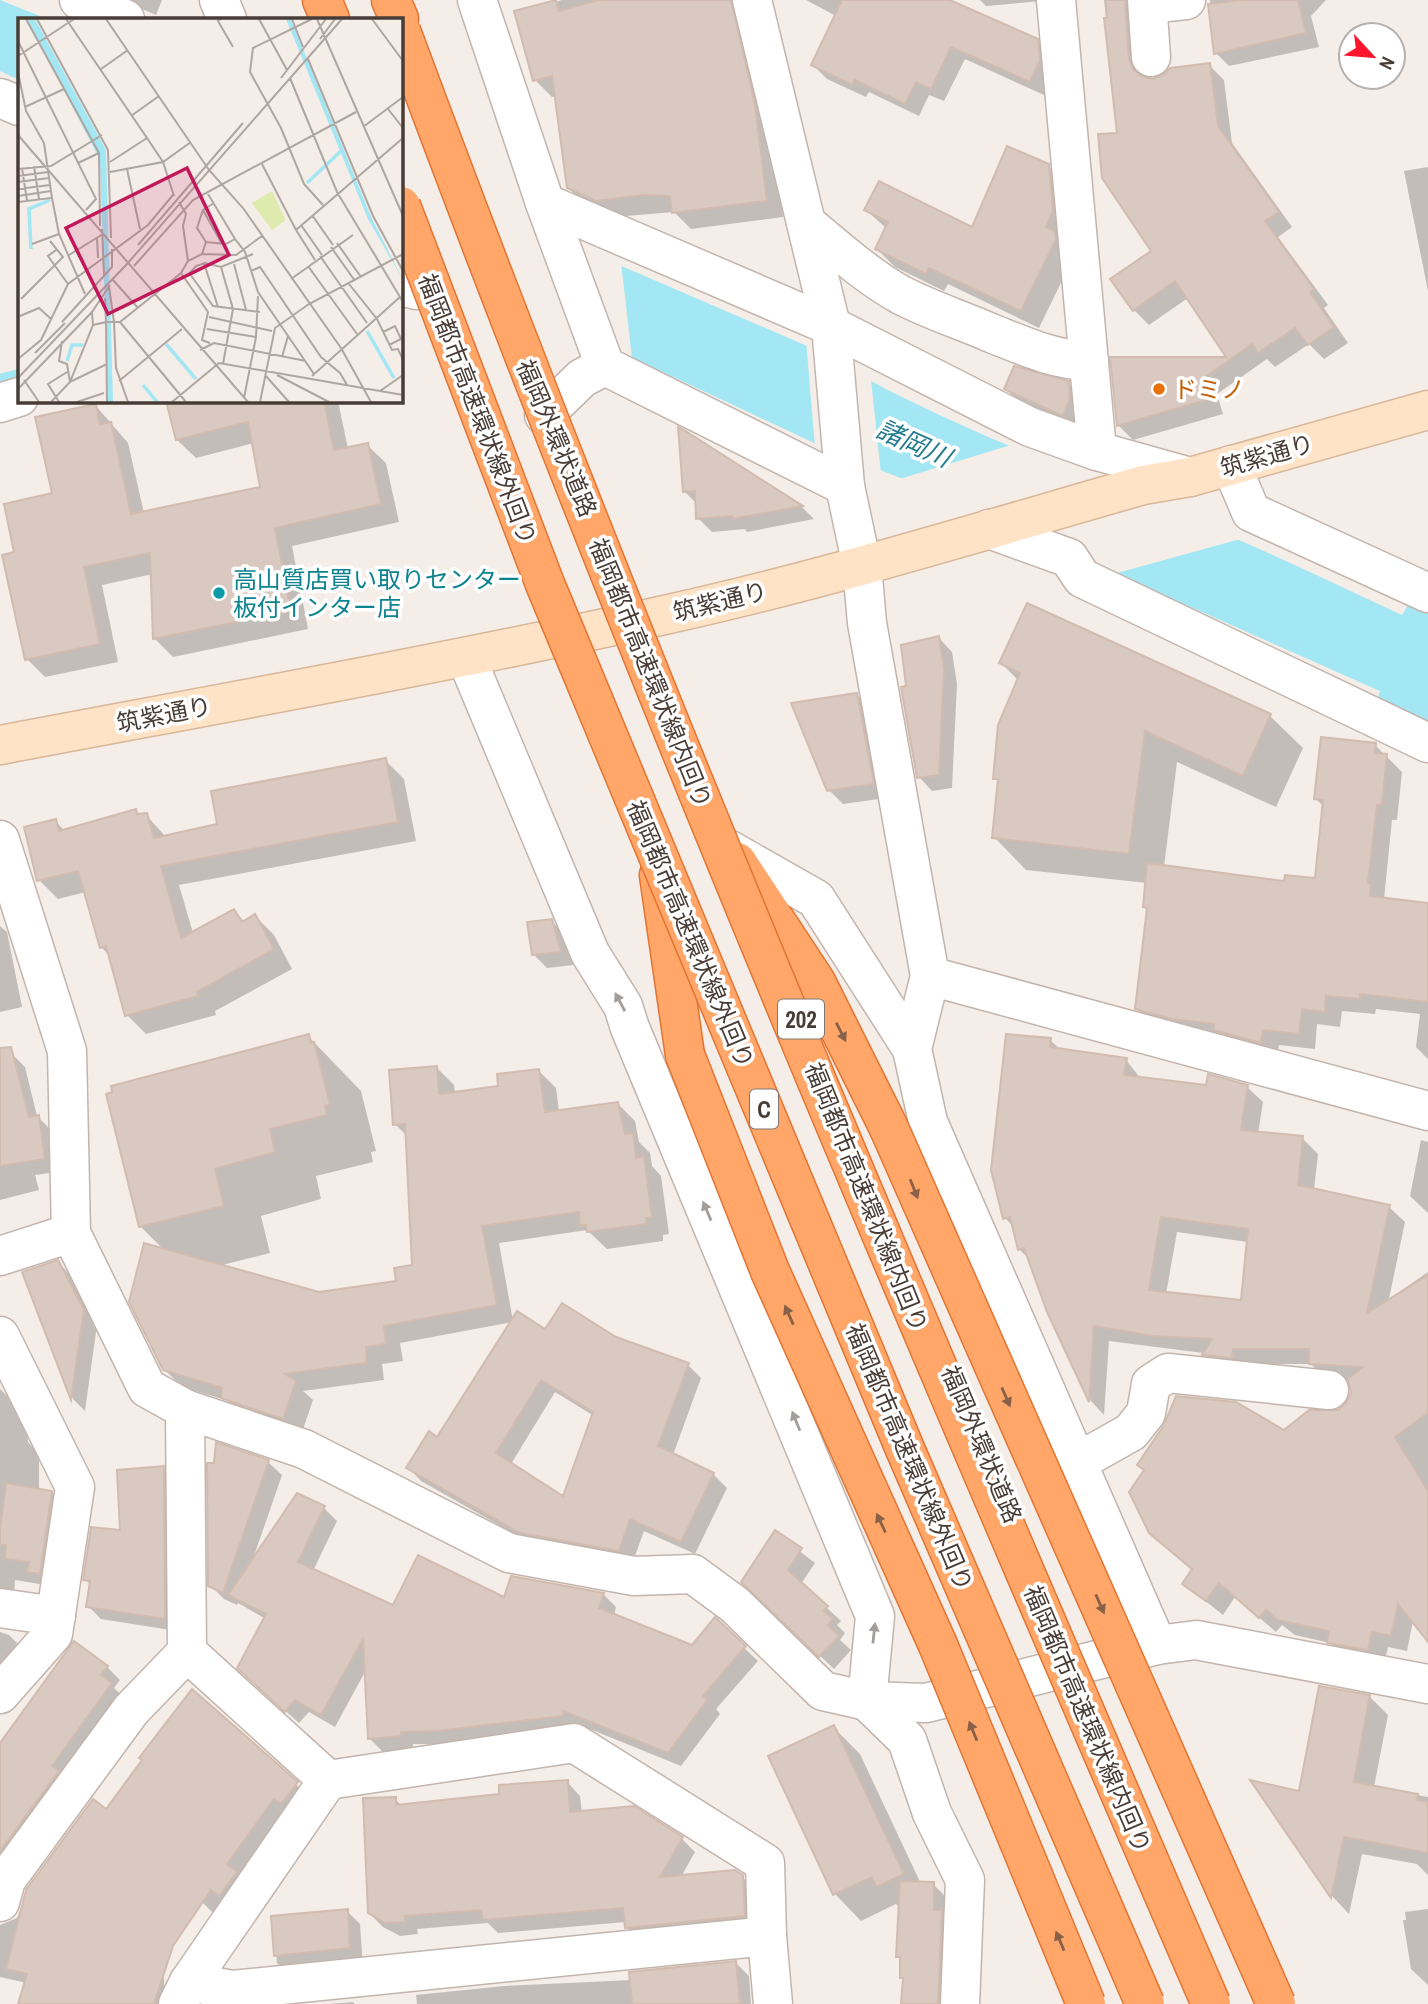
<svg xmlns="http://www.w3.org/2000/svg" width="1428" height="2004" viewBox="0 0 1428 2004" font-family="'Archivo Narrow','Noto Sans JP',sans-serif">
	<rect width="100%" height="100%" fill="#f4ede8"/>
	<g fill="#a2e7f3">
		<path d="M0 0 47 19H19V80L0 71Z"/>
		<path d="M401 171 814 349C948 430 1096 478 1239 540 1294 564 1348 590 1402 615L1411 600 1428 607V725L1377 701 1380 691 898 477 827 449 401 249Z"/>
	</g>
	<g fill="#f4ede8">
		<path d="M401 168 621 262 632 358 401 253Z"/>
		<path d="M806 341 871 379 881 474 815 447Z"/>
		<path d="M1011 445 1244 538 1110 575 896 480Z"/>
	</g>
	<g fill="#0003" fill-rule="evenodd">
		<path d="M121 0H162L156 15Z"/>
		<path d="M562 0H746L771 123 783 217 691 229 674 212 614 217 586 205 568 188 557 96 552 97 535 80 517 13Z"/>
		<path d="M806 0H940L1037 40 1051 54 1052 75 1044 95 965 59 944 101 929 95 919 116 869 92 866 97 827 79 813 65 836 16Z"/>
		<path d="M980 0H1053L986 6Z"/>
		<path d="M1104 0H1147L1140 18 1145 79 1153 80 1209 65 1224 80 1232 143 1292 227 1278 237 1328 305 1324 308 1348 343 1324 359 1309 344 1275 367 1267 359 1217 394 1223 414 1133 440 1118 425 1229 359 1188 298 1149 325 1134 310 1153 252 1119 134Z"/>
		<path d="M1210 0H1326L1311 16 1319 47 1229 66 1216 53Z"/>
		<path d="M1048 166 1066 184 1073 258 1039 328 948 284 944 291 895 267 877 249 887 229 866 210 972 229Z"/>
		<path d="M1428 167V291L1404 171Z"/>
		<path d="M1068 383 1088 403 1083 435 1026 409 1006 389Z"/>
		<path d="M168 401H338L348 449 367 445 386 463 399 522 292 546 308 629 173 657 154 638 153 574 102 585 118 662 45 677 27 659 16 553 54 495 96 406 128 443 144 513 262 488 254 443 196 458 177 440Z"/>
		<path d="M680 430 802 507 814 519 747 532 745 529 712 532 698 518 697 504 684 491Z"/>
		<path d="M1027 605 1270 716 1303 748 1276 807 1177 762 1164 867 1286 883 1316 880 1324 807 1316 799 1375 745 1402 772 1397 820H1392L1384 899 1428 905V1059L1416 1047 1420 1014 1376 1009 1375 1014 1342 1011 1340 1027 1317 1024 1315 1049 1279 1045 1277 1058 1153 1024 1137 1008 1148 910 1144 907 1147 883 1026 870 994 837 999 782 995 778 1019 681 1001 663Z"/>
		<path d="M939 638 952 652 957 684 952 788 932 791 919 777 908 687Z"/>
		<path d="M857 695 870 709 886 798 843 804 829 790Z"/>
		<path d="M385 760 404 779 416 841 179 885 193 933 234 911 245 922 255 916 274 935 292 969 215 1011 216 1015 146 1034 127 1015 110 956 101 947 86 892 58 899 39 880 55 821 65 831 135 811 139 815H146L166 837 219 825Z"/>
		<path d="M551 921 565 934 573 965 547 968 534 955Z"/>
		<path d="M0 926 7 932 22 1007 0 1012Z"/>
		<path d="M308 1036 361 1091 376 1151 371 1152 373 1162 316 1176 321 1199 261 1216 270 1253 218 1266 319 1294 398 1283 414 1266 408 1137 395 1124 437 1068 454 1085 455 1093 500 1087 539 1071 556 1088 559 1111 617 1103 635 1121 639 1142 650 1153 652 1166 661 1176 669 1234 663 1235V1241L607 1249 587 1230 499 1243 513 1321 546 1332 615 1339 688 1365 701 1378 673 1455 713 1474 727 1488 695 1554 644 1531 632 1564 536 1546 421 1481 408 1467 437 1439 513 1322 400 1343 403 1361 382 1364 384 1380 303 1391 313 1400 301 1435 241 1415 226 1400 182 1387 164 1369 165 1251 140 1226ZM555 1392 594 1416 564 1499 511 1464Z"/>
		<path d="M1050 1040 1061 1050 1126 1060 1141 1079 1208 1087H1247L1263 1102 1258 1134 1302 1138 1318 1154 1314 1190 1389 1207 1405 1222 1389 1299 1428 1272V1640L1413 1621 1407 1651 1388 1647 1384 1665 1345 1658 1330 1643 1295 1635 1282 1625 1276 1632 1235 1597 1223 1615 1184 1584 1193 1571 1167 1548 1284 1432 1339 1411 1348 1404 1352 1393 1350 1381 1326 1379 1311 1364H1249L1220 1370 1203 1353 1109 1341 1104 1415 1091 1401 1049 1311 1031 1261 1019 1249 1014 1227 1005 1218ZM1177 1232 1248 1242 1242 1301 1166 1294Z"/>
		<path d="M12 1054 25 1067 37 1116 51 1130 57 1172 35 1175 39 1190 0 1200V1057Z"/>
		<path d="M1421 1140 1428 1142V1213L1410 1196Z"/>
		<path d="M58 1262 71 1276 97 1325 85 1411 73 1399 25 1273Z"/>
		<path d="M0 1389 14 1402 27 1430 28 1442 39 1454V1490L52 1492 64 1505 52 1586 15 1580 14 1599 0 1604Z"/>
		<path d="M268 1462 282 1475 253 1559 324 1508 337 1521 313 1571 394 1607 603 1594 616 1607 614 1616 692 1647 715 1620 758 1661 716 1709 720 1714 681 1766 575 1723 576 1729 452 1744H413V1748L383 1752 370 1739 366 1670 335 1727 309 1712 299 1723 252 1681 266 1619 238 1603 237 1605 224 1599 210 1585Z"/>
		<path d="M163 1468 176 1481 177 1631 101 1619 88 1606 91 1586 85 1579 122 1533Z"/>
		<path d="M776 1533 815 1563 801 1584 841 1621 837 1625 845 1633 840 1640 851 1650 834 1669 757 1596Z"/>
		<path d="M0 1632 9 1635 22 1648 0 1688Z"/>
		<path d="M107 1667 120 1680 114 1688 124 1697 0 1883V1746Z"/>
		<path d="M193 1692 309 1796 213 1913 159 1859 165 2004H20L27 1983 0 1977V1925L17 1918 28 1891 106 1811Z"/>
		<path d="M1370 1697 1388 1715 1374 1787 1428 1797V1875L1417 1864 1362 1854 1349 1914 1333 1897 1254 1783 1300 1793Z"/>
		<path d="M833 1727 860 1754 921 1884H933L947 1898 953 2004H902L904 1980 901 1978 902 1961 898 1956 900 1908 896 1904 861 1921 835 1894Z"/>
		<path d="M567 1782 580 1796 582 1813 682 1839 695 1852 681 1877H742L756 1891 757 1929 640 1941 627 1928 626 1922 498 1933 488 1923 417 1929 418 1934 400 1936 383 1927 369 1913 395 1799 402 1806 501 1795Z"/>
		<path d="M1428 1909V1985L1411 1969 1403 1920H1406L1405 1912Z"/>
		<path d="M347 1911 360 1924 363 1968 289 1975 277 1963 273 1917Z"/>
		<path d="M736 1963 749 1976 751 2004H417L416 1995 504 1986 632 1980Z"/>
		<path d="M353 2002 355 2004H329Z"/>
	</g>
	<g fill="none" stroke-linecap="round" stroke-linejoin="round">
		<path stroke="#a2e7f3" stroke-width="12" d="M0 380 19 375"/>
	</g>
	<g fill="#d9c9c0" stroke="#d2bbaf" stroke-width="2" fill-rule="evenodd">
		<path d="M556 0 559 11 598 0H731L755 104 767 201 672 213 670 196 643 195 596 201 567 188 552 76 533 81 514 11Z"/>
		<path d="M842 0H950L1038 39 1040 61 1030 82 951 47 931 89 916 82 905 104 855 80 852 85 811 65Z"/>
		<path d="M1106 0H1125L1129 59 1133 69 1141 76 1153 79 1163 75 1170 68 1210 63 1218 126 1279 212 1265 221 1314 289 1310 292 1334 327 1308 345 1295 328 1258 353 1252 344 1203 379 1209 399 1117 426 1110 357H1226L1175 281 1133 311 1110 279 1151 251 1102 178 1098 134 1117 133 1104 18H1107Z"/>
		<path d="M1241 0H1298L1306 33 1214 54 1208 4Z"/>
		<path d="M1007 146 1049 164 1053 211 1046 227 1055 231 1056 239 1021 311 929 268 926 274 875 249 888 222 864 210 879 181 972 227Z"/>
		<path d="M1014 366 1069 381 1070 398 1063 416 1004 389Z"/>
		<path d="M166 401H324L334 450 368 443 381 504 275 528 291 611 153 639 150 553 84 567 100 644 25 660 2 555 14 552 4 504 52 493 35 417 96 404 100 424 111 422 131 514 260 487 248 422 176 440Z"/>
		<path d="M678 427 684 430 803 506 732 519V516L696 519 695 491 683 492Z"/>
		<path d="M1027 603 1271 714 1243 776 1145 731 1129 854 992 838 998 779H993L998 725 1020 673 999 663Z"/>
		<path d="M939 636 944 669 939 775 917 778 901 687 906 686 901 645Z"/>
		<path d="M857 693 874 784 827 791 791 703Z"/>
		<path d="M1321 737 1376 743 1375 753 1387 754 1382 805H1377L1368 883 1371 884 1370 896 1428 903V1002L1360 994V999L1326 996 1325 1012 1302 1009 1299 1034 1263 1030 1261 1043 1214 1030V1024L1172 1019 1135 1009 1147 908 1143 907 1147 863 1284 881 1285 875 1315 878 1323 800 1314 799Z"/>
		<path d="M386 758 398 822 161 866 181 938 234 909 242 922 255 914 274 949 197 992 198 996 125 1016 106 946 100 948 78 871 37 881 24 827 56 819 59 831 136 809 137 814 147 813 154 838 217 824 211 791Z"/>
		<path d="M552 919 561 952 532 955 527 922Z"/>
		<path d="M309 1034 311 1043 314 1042 330 1104 325 1106 327 1115 270 1129 275 1152 215 1169 224 1206 139 1227 106 1094 112 1092 111 1086Z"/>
		<path d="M1006 1034 1051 1038 1050 1047 1127 1058 1124 1075 1206 1085 1208 1074 1248 1085 1241 1130 1303 1136 1298 1185 1390 1205 1367 1313 1428 1275V1413L1395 1437 1428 1491V1642L1398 1604 1391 1636 1372 1632 1368 1650 1327 1643 1329 1631 1277 1620 1266 1610 1259 1618 1219 1583 1206 1601 1182 1584 1192 1569 1149 1533 1129 1492 1144 1470 1137 1465 1164 1425 1176 1396 1236 1402 1284 1430 1309 1410H1338L1346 1403 1351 1393 1348 1379 1363 1367 1309 1364V1349H1233L1232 1358 1202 1355 1212 1339 1152 1336 1094 1326 1089 1402 1047 1312 1024 1248 1018 1250 1010 1217 1003 1219 991 1170ZM1161 1217 1248 1229 1241 1300 1149 1290Z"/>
		<path d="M11 1047 29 1117 39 1115 45 1159 0 1166V1048Z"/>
		<path d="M437 1066 439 1094 498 1086 497 1074 539 1069 545 1112 618 1102 625 1134 633 1133 636 1158 644 1156 652 1217 646 1218 647 1224 587 1232 586 1225 580 1226 579 1212 482 1226 497 1305 384 1326 386 1344 366 1347 367 1363 285 1374 296 1381 283 1419 221 1398 222 1388 163 1370 129 1302 144 1243 319 1292 396 1281 394 1268 412 1265 405 1124 393 1125 389 1070Z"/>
		<path d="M58 1260 84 1310 71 1400 22 1272Z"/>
		<path d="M562 1303 616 1337 689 1363 658 1446 714 1473 681 1542 630 1519 619 1551 520 1533 406 1468 429 1431 437 1437 517 1311 545 1329ZM541 1380 593 1412 563 1496 496 1453Z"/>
		<path d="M216 1442 269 1460 223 1593 208 1586 207 1463H214Z"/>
		<path d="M164 1466 165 1619 86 1607 90 1581 83 1580 91 1527 120 1530 117 1470Z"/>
		<path d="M6 1483 52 1491 40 1574 27 1572 29 1562 5 1559 6 1545H0V1528Z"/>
		<path d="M297 1493 325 1506 298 1562 393 1605 418 1555 504 1597 511 1576 604 1593 599 1608 692 1645 715 1617 746 1646 703 1696 708 1699 668 1753 563 1711V1716L438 1731 401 1732V1736L368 1739 363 1639 321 1715 295 1700 285 1712 237 1668 266 1614 228 1595Z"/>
		<path d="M775 1530 802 1548 788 1570 828 1606 824 1611 833 1619 828 1625 839 1636 819 1657 741 1582Z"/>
		<path d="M74 1641 108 1666 101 1675 112 1683 52 1766 59 1771 0 1851V1743Z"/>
		<path d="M1319 1686 1370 1695 1354 1782 1418 1794 1417 1800 1428 1802V1853L1344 1837 1331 1898 1250 1780 1299 1791Z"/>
		<path d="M192 1689 298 1782 281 1804 274 1799 227 1864 237 1872 219 1896 211 1890 173 1946 154 2004H18L27 1974 6 1969 26 1890 93 1799 106 1809 142 1760 139 1758Z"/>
		<path d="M834 1725 904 1874 876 1887 872 1877 833 1895 768 1756Z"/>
		<path d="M568 1780 570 1812 634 1806 683 1837 660 1877 735 1870 743 1875 745 1916 625 1928 623 1908 483 1920 481 1910 405 1916V1922L385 1923 368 1913 363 1798 396 1797V1805L499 1794V1785Z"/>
		<path d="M900 1881 934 1882V1910H942L938 2004H901L903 1978H900V1957H896Z"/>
		<path d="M348 1909 350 1948 274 1956 271 1916Z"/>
		<path d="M736 1961 740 2004H632L629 1972Z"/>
	</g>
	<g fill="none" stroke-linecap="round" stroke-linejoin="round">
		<defs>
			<g id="street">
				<path d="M79 0 125 19"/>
				<path d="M219 0 227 19"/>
				<path d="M477 0 545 203 605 366 845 486"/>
				<path d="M752 0 831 326 845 486 862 566 867 623 930 976 912 1049 928 1122 1157 1645"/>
				<path d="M1056 0 1097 451"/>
				<path d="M1147 0 1151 57"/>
				<path d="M1148 4 1186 0"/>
				<path d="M0 98 19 106"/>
				<path d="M545 203 831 326 1030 427 1097 451 1190 477"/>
				<path d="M806 223C836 248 867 276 901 295 930 310 961 320 991 333 1024 346 1054 360 1089 361"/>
				<path d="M401 286 416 290"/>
				<path d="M0 403 19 397"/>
				<path d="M544 415 582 378 605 366"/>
				<path d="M1231 465 1251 512 1428 593"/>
				<path d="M989 529 1069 558 1082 578 1428 743"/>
				<path d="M466 657 590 953 623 1006 630 1028 875 1616 867 1701"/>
				<path d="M0 840 67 1051 71 1233 147 1388 185 1409 187 1652 328 1780 189 1982 178 2004"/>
				<path d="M728 849 816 899 912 1049"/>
				<path d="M930 976 1428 1111"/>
				<path d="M0 1256 71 1233"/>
				<path d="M0 1336 75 1487 53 1634 0 1694"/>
				<path d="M185 1409 304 1449 509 1553 634 1576 693 1574 735 1605 823 1691 867 1701 926 1703 1157 1645 1196 1640 1428 1684"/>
				<path d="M1076 1463 1131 1432 1146 1413 1151 1384 1168 1373 1329 1390"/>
				<path d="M0 1608 56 1616"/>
				<path d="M867 1701 907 1740 932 1813 965 1880 960 2004"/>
				<path d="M328 1780 574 1743 765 1863 767 1936"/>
				<path d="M0 1902 6 1880 131 1710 187 1652"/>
				<path d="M189 1982 232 1990 767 1936 773 2004"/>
			</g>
			<path id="secondary" d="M0 745C212 705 425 667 637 621 808 585 975 533 1143 485L1190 477 1428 410"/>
			<g id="highway">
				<path d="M322 0 330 19"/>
				<path d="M391 0 399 19"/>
				<path d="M737 862 816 982 888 1126"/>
				<path d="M659 875 685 1055"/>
			</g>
		</defs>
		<use href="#street" stroke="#c3b5ad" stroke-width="41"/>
		<use href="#secondary" stroke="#d9b798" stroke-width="41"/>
		<use href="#highway" stroke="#e37533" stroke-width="41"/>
		<use href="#street" stroke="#fff" stroke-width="38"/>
		<use href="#secondary" stroke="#ffe3c7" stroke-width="38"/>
		<use href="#highway" stroke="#ffa668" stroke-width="38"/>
		<defs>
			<g id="highway-bridge">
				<path d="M401 31C648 698 929 1352 1211 2004"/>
				<path d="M401 206 545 584 905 1449 1145 2004"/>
				<path d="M685 1055 770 1271 938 1645 1086 2004"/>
				<path d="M888 1126 1276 2004"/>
			</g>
		</defs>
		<use href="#highway-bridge" stroke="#e37533" stroke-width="41" stroke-linecap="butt"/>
		<use href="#highway-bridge" stroke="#ffa668" stroke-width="38"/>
	</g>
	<defs><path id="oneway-solid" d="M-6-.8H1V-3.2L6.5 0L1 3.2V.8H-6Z" transform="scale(1.75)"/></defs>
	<g fill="#a49e9a">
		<use href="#oneway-solid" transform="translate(620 1002) rotate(-118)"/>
		<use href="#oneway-solid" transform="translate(707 1211) rotate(-113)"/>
		<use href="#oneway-solid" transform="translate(796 1421) rotate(-112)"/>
		<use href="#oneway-solid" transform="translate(874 1633) rotate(-84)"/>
	</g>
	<g fill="#886148">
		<use href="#oneway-solid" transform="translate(841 1032) rotate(63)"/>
		<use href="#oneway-solid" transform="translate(914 1189) rotate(68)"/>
		<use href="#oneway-solid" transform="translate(789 1315) rotate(-114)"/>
		<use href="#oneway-solid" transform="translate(1006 1397) rotate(66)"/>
		<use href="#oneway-solid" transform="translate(881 1523) rotate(-115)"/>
		<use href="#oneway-solid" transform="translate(1100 1604) rotate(66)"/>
		<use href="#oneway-solid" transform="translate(973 1731) rotate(-112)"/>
		<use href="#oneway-solid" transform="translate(1060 1941) rotate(-113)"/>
	</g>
	<circle fill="#e8710a" stroke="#fff" stroke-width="2.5" cx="1159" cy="389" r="7"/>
	<circle fill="#0f9aa8" stroke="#fff" stroke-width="2.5" cx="219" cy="593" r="7"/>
	<g text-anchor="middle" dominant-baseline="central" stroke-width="7" stroke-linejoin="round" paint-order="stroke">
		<g fill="#fff" stroke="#7f7672" stroke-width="2">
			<rect x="778" y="999.5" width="46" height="39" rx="5"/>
			<rect x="750" y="1089.5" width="28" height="39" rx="5"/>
		</g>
		<g font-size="23" font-weight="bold" fill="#483c36">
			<text x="801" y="1019">202</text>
			<text x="764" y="1109">C</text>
		</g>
		<g font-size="24" fill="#c56008" stroke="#fff" text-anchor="start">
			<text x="1173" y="389">ドミノ</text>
		</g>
		<g font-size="24" fill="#483c36" stroke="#fff">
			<text transform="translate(478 409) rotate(69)">福岡都市高速環状線外回り</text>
			<text transform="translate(557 438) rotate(67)">福岡外環状道路</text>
			<text transform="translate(1267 455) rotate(-16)">筑紫通り</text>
			<text transform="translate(720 601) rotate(-14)">筑紫通り</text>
			<text transform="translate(651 673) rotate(68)">福岡都市高速環状線内回り</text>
			<text transform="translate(164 714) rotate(-11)">筑紫通り</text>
			<text transform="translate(691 934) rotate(67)">福岡都市高速環状線外回り</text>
			<text transform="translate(867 1197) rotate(68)">福岡都市高速環状線内回り</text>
			<text transform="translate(982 1444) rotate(67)">福岡外環状道路</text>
			<text transform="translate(910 1457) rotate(67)">福岡都市高速環状線外回り</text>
			<text transform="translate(1088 1719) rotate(67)">福岡都市高速環状線内回り</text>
		</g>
		<g font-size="24" fill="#0d838f" stroke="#fff" text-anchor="start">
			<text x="233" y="579">高山質店買い取りセンター<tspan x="233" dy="28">板付インター店</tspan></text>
		</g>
		<g font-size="26" font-style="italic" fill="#247d8e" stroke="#fff">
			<text transform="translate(914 443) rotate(24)">諸岡川</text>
		</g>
	</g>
	<g transform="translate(18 18)">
		<rect width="385" height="385" fill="#f4ede8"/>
		<path d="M254 173 268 202 254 212 234 185Z" fill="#dfeaaf"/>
		<path d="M9 1H17L88 132 95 384H90L82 142ZM268 1H273L353 199 385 262 350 201Z" fill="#a2e7f3"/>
		<path fill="none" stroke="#a2e7f3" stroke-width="3.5" d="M289 165 323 133M13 231 11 191 32 182M349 313 376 360M148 326 178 361M49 343 54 327H65M125 367 139 384"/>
		<path fill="none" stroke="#afa6a1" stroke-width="2" d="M8 1 81 135 82 208M19 1 90 132 93 220M48 1 129 120 92 144M88 1 191 152 225 190 323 330 353 384M203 1 200 3 215 29M241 1 269 52M274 1 285 29M294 1 235 30 232 54 263 110 286 166 305 187M299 1 385 198M354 1 385 43M302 21 317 1M0 23 78 181 68 192M0 38 56 1M290 41 355 198 385 253M83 51 110 32M0 54 8 93 26 125 34 180 0 184M263 60 308 1M272 60 319 174 385 284M7 89 46 71M370 91 385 110M113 98 141 78M345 109 385 79M0 117 230 384M129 120 145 144 156 178M60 145 81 135M244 146 278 212M16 148 21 181M4 150 9 183M0 151 33 148 84 117M109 151 122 211M92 154 145 144 173 124M0 158 30 154M0 164 31 160M0 171 32 167M190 176 217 221M0 178 33 173M34 180 41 216 67 276M161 184 168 196 165 208 170 243M196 185 185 192 204 226M185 192 179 210 188 224M294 197 315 227M283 207 304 237M84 211 86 257M79 219 80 240M319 225 343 259M14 226 41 216M120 227 225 105M313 229 337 263M38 232 30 238 50 266M184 236 218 237 244 218M51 237 85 216M302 238 349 305M297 242 278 212 385 120M186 245 200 289M216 246 228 292M116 248 175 182 338 94M290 248 339 316M203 249 215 291 205 346M233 253 242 249 303 339 322 355 329 367M163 255 190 294 184 322 192 325M172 256 195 288 242 294M170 257 178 248 187 245 203 249 235 236M273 261 335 217M95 262 120 290M331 266 359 301 374 332 380 331 385 342M91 268 96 304H102L163 255 170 243 184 236 188 224 208 226 217 221 227 234 240 274 296 356M87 280 88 304H96L98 350 110 384M3 281 45 239 32 223M2 298 21 290 33 301M191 299 254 313M44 304 94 249V231M102 304 168 384M75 307 88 304 89 384M189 311 238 319 226 380M365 314 377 308 383 321 371 327M238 319 240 278M44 323 41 343 49 346 52 364 89 346M182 332 196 325 288 343M17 335 47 305M264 339 270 318M0 341 23 322 50 266 130 207 155 177M247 357 271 384M259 357 311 384M294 358 382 279M0 360 109 246 324 1M6 362 21 384M101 363 164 311M0 371 74 294 92 267M362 373 385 357M33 384 52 364 75 307 74 295M41 384 30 366 49 354M59 384 86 375M154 384 201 345 385 377M242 384 257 310 291 286 385 236"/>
		<path fill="#c2185b" fill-opacity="0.15" stroke="#c2185b" stroke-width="3.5" d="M169 150 211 237 90 296 48 210Z"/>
		<rect width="385" height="385" fill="none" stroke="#483c36" stroke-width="3.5"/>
	</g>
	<g transform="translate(1372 56) rotate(116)"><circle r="33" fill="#ffffff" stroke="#b6b1af" stroke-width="2"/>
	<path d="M0-5L12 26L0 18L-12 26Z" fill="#ff142d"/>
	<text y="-10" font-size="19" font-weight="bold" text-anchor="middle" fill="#483c36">N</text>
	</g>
</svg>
